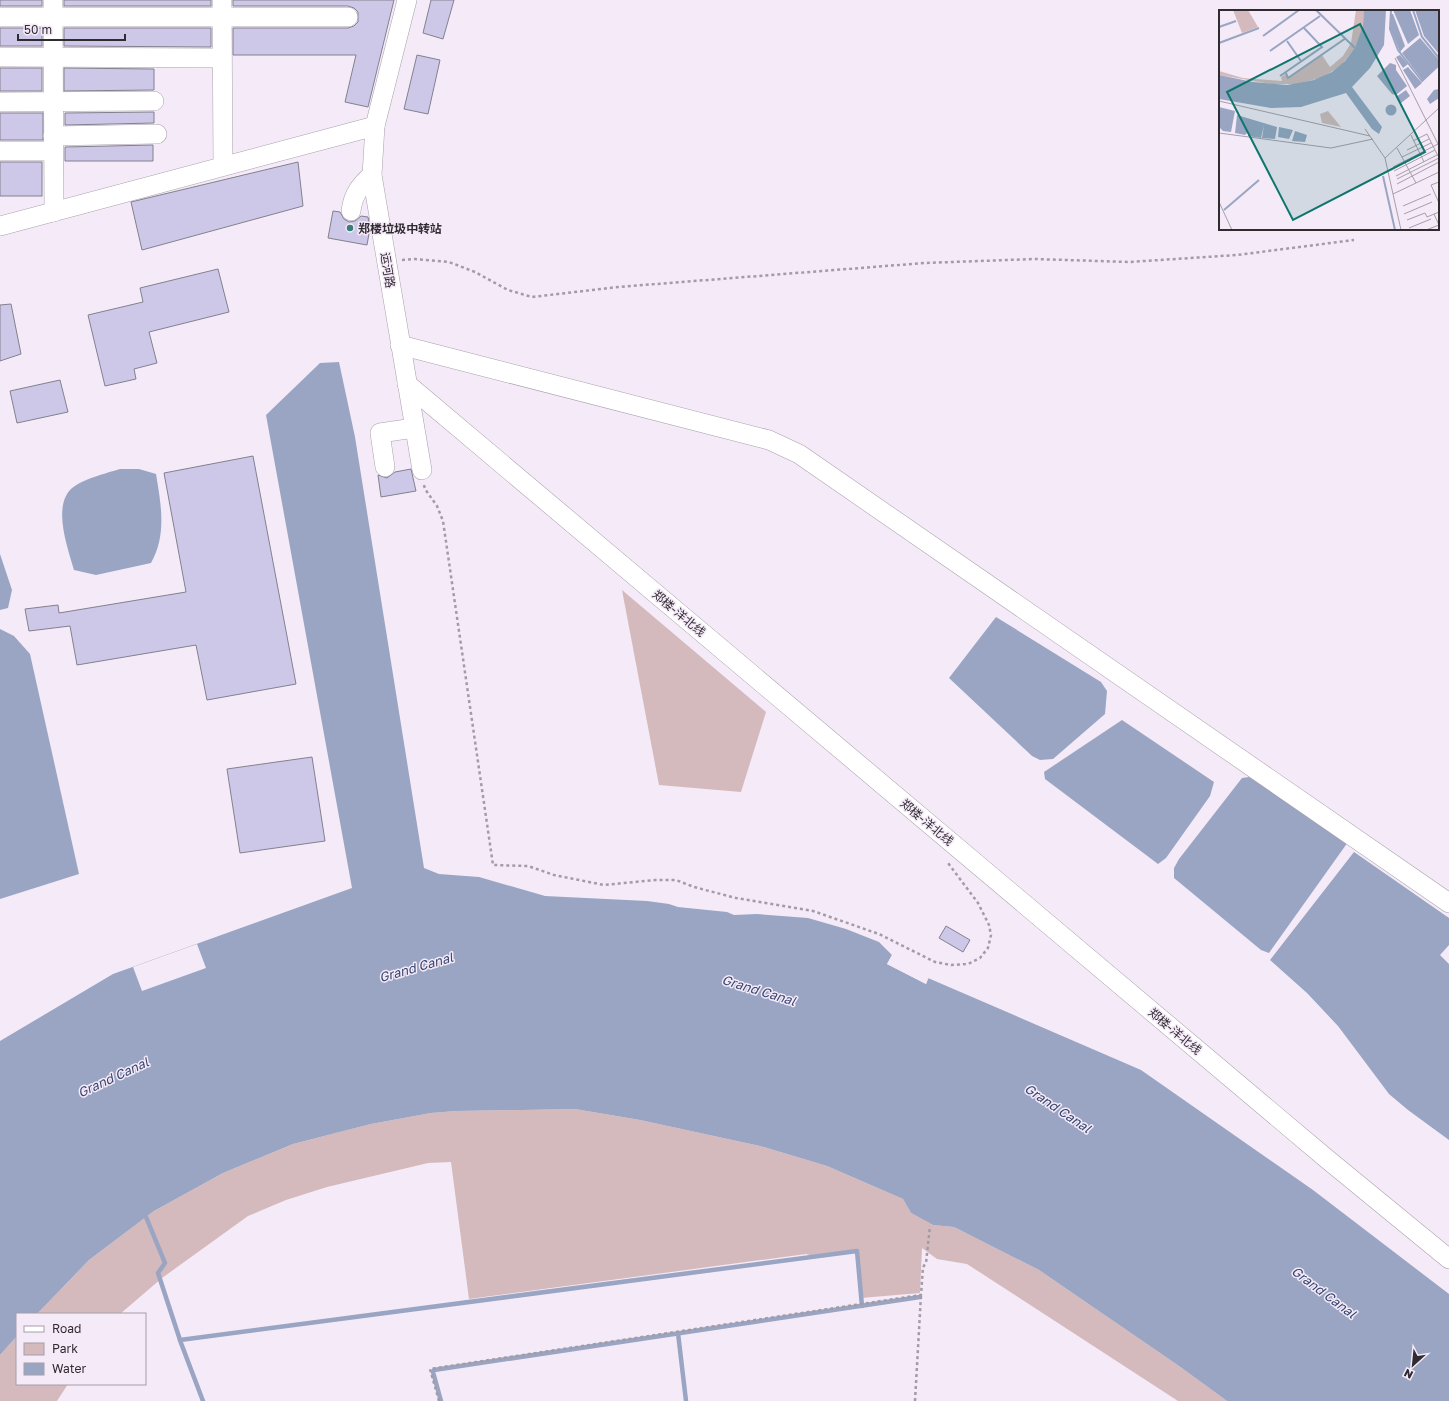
<svg xmlns="http://www.w3.org/2000/svg" width="1449" height="1401" viewBox="0 0 1449 1401" font-family="'Golos Text','Noto Sans SC',sans-serif">
	<rect width="100%" height="100%" fill="#f5eaf8"/>
	<g fill="#d4babc">
		<path d="M622 590 766 712 741 792 659 785Z"/>
		<path d="M575 1109 640 1120 760 1146 827 1166 903 1199 911 1213 933 1225 954 1227 1039 1270 1179 1366 1227 1401H1178L967 1264 937 1259 922 1248 920 1293 861 1298 857 1252 818 1257 806 1254 469 1299 451 1162 428 1163 327 1187 286 1200 248 1216 162 1278 120 1314H37L89 1260 154 1211 223 1173 293 1144 371 1124 431 1113 456 1111Z"/>
		<path d="M17 1336V1384H68L57 1401H0V1355Z"/>
	</g>
	<g fill="#99a5c2">
		<path d="M339 362 355 437 424 868 439 874 479 877 545 896 647 901 669 904 678 907 727 912 734 915 757 914 808 918 846 929 879 942 892 955 887 964 926 984 928 978 1141 1070 1313 1190 1449 1294V1401H1227L1179 1366 1039 1270 954 1227 933 1225 911 1213 903 1199 827 1166 760 1146 640 1120 575 1109 456 1111 431 1113 371 1124 293 1144 223 1173 154 1211 89 1260 37 1314H17V1336L0 1355V1041L113 974 352 888 266 415 320 363Z"/>
		<path d="M120 469H139L156 474C161 504 167 535 151 563L96 575 74 570C68 549 53 509 70 490 79 480 107 473 120 469Z"/>
		<path d="M0 554 12 590 8 608 0 610Z"/>
		<path d="M996 617 1101 682 1107 691 1105 714 1053 759 1040 760 1032 756 949 678Z"/>
		<path d="M0 629 14 636 30 654 79 874 0 899Z"/>
		<path d="M1122 720 1214 782 1210 796 1166 858 1158 864 1045 779 1044 772Z"/>
		<path d="M1249 777 1348 842 1269 953 1261 950 1174 878V868L1179 859 1242 778Z"/>
		<path d="M1354 852 1449 918V945L1440 955 1449 964V1140L1408 1110 1389 1094 1338 1026 1307 993 1270 960Z"/>
	</g>
	<g fill="#f5eaf8">
		<path d="M197 944 206 968 142 991 133 967Z"/>
		<path d="M892 955 894 956 890 964 925 981 929 977 926 984 887 964Z"/>
	</g>
	<g fill="none" stroke-linecap="round" stroke-linejoin="round">
		<g stroke="#99a5c2" stroke-width="4.5">
			<path d="M146 1217 165 1263 158 1273 181 1343 203 1401"/>
			<path d="M678 1333 686 1401"/>
			<path d="M180 1340 857 1251 862 1306"/>
			<path d="M441 1401 433 1372 434 1370 920 1297"/>
		</g>
	</g>
	<g fill="#cec8e8" stroke="#83808f">
		<rect x="0" y="0" width="42" height="6"/>
		<rect x="64" y="0" width="147" height="6"/>
		<path d="M233 0H394L368 107 345 102 356 55H233V28H348L354 26 358 22V12L354 8 348 6H233Z"/>
		<path d="M431 0H454L443 39 423 33Z"/>
		<rect x="0" y="28" width="42" height="18"/>
		<path d="M64 28H211V47L64 46Z"/>
		<path d="M417 55 440 60 428 114 404 109Z"/>
		<rect x="0" y="68" width="42" height="23"/>
		<path d="M64 68 154 69V90L64 91Z"/>
		<path d="M154 112V123L65 125V113Z"/>
		<rect x="0" y="113" width="43" height="27"/>
		<path d="M153 145V161H65V147Z"/>
		<rect x="0" y="162" width="42" height="34"/>
		<path d="M298 162 303 206 142 250 131 202Z"/>
		<path d="M333 211 340 212 344 219 349 222 355 221 361 216 368 217 370 228 367 245 328 238Z"/>
		<path d="M218 269 229 312 149 332 157 363 134 369 136 379 105 386 88 315 143 302 140 288Z"/>
		<path d="M11 304 21 354 0 361V305Z"/>
		<path d="M60 380 68 412 17 423 10 391Z"/>
		<path d="M253 456 296 684 207 700 196 645 77 665 70 626 29 631 25 609 58 605 59 613 186 592 164 473Z"/>
		<path d="M411 469 416 491 381 497 378 475 387 478 395 472Z"/>
		<path d="M312 757 325 841 240 853 227 769Z"/>
		<path d="M946 926 970 940 963 952 939 938Z"/>
	</g>
	<g fill="none" stroke-linecap="round" stroke-linejoin="round">
		<defs>
			<g id="minor">
				<path d="M53 0 54 212"/>
				<path d="M222 0 223 166"/>
				<path d="M407 0 375 126 372 175 422 470"/>
				<path d="M0 17H348"/>
				<path d="M0 57 222 58"/>
				<path d="M0 102 154 101"/>
				<path d="M53 136 157 134"/>
				<path d="M0 151H53"/>
				<path d="M351 211C353 195 360 185 372 175"/>
				<path d="M0 226 375 126"/>
				<path d="M400 345 769 440 799 454 1449 903"/>
				<path d="M407 384 1327 1159 1449 1259"/>
				<path d="M385 467 380 433 414 428"/>
			</g>
		</defs>
		<use href="#minor" stroke="#aaa0ad" stroke-width="20"/>
		<g stroke="#a39ba6" stroke-width="2.5" stroke-dasharray="3 3" stroke-linecap="butt">
			<path d="M402 260 415 259 449 262 475 272 508 290 532 297 618 287 924 263 1035 259 1129 262 1237 255 1354 240"/>
			<path d="M424 485 425 489 437 506 443 521 493 865 528 866 554 875 604 885 655 880H676L694 887 736 898 813 911 879 934 935 962 951 965 968 964 980 958 988 948 991 935 989 925 978 903 948 863"/>
			<path d="M439 1401 430 1369 921 1295 923 1267 926 1263 930 1226"/>
			<path d="M915 1401 921 1295"/>
		</g>
		<use href="#minor" stroke="#fff" stroke-width="19"/>
	</g>
	<circle fill="#367e79" stroke="#f5eaf8" stroke-width="1.5" cx="350" cy="228" r="4"/>
	<g text-anchor="middle" dominant-baseline="central" stroke-width="3" stroke-linejoin="round" paint-order="stroke">
		<g font-size="12" font-weight="bold" fill="#302b31" stroke="#f5eaf8" text-anchor="start">
			<text x="358" y="228">郑楼垃圾中转站</text>
		</g>
		<g font-size="12" fill="#302b31" stroke="#f5eaf8">
			<text transform="translate(388 270) rotate(81)">运河路</text>
			<text transform="translate(679 613) rotate(40)">郑楼-洋北线</text>
			<text transform="translate(927 822) rotate(40)">郑楼-洋北线</text>
			<text transform="translate(1175 1031) rotate(40)">郑楼-洋北线</text>
		</g>
		<g font-size="13" font-style="italic" fill="#364670" stroke="#f5eaf8">
			<text transform="translate(416 967) rotate(-16)">Grand Canal</text>
			<text transform="translate(759 990) rotate(17)">Grand Canal</text>
			<text transform="translate(113 1077) rotate(-25)">Grand Canal</text>
			<text transform="translate(1058 1108) rotate(34)">Grand Canal</text>
			<text transform="translate(1324 1292) rotate(37)">Grand Canal</text>
		</g>
	</g>
	<g transform="translate(1219 10)">
		<rect width="220" height="220" fill="#f5eaf8"/>
		<path d="M14 0H29L39 17 23 23ZM137 0H145V3L144 15 136 39 120 57 102 68 76 74H52L0 65V61L24 68 63 71 62 67 67 64 70 67 103 45 111 57 124 46 132 33ZM109 101 122 117 103 113 101 104Z" fill="#d4babc"/>
		<path d="M145 0H167L165 35 151 58 133 77 163 117 160 124 153 119 127 83 82 97 52 98 0 89V65L34 72 68 75 95 70 113 62 126 51 136 38 144 15ZM174 0H191L200 25 189 34ZM196 0H220V44L205 26ZM171 4H174L186 36 181 42 172 20ZM201 28 220 50V54L204 71 183 43ZM181 45 189 54 184 58 177 47ZM171 53 177 55V60L188 76 177 85 173 84 158 66ZM189 57 203 73 196 79 184 60ZM220 79V88L211 94 208 89 215 80ZM187 80 191 86 182 93 177 87ZM166.5 100a5.5 5.5 0 1 1 11 0a5.5 5.5 0 1 1-11 0ZM0 97 16 101 12 122 4 121 0 117ZM18 105 58 117 56 129 43 128 45 115 42 128 29 126V122L26 125 16 123ZM60 117 74 120 70 129 59 127ZM76 121 88 125 86 132 73 131Z" fill="#99a5c2"/>
		<path fill="none" stroke="#99a5c2" stroke-width="2" d="M97 0 136 38M172 0 171 19 179 40 203 71 220 55M194 0 203 27 220 48M0 17 17 11M44 26 80 0M68 31 82 51M0 33 40 18M51 41 101 6M67 63 69 68 127 28M61 66 103 37 85 18M164 166 176 220M5 200 40 170"/>
		<path fill="none" stroke="#a69ea8" stroke-width="1" d="M176 48 220 136M0 91 151 126M146 119 166 148 182 220M0 123 112 138 154 129M192 125 205 152M194 131 208 124 219 146M178 138 197 173M188 140 210 129M183 147 212 133M166 148 220 98M174 157 219 134M175 161 216 140M177 166 218 145M178 169 220 148M220 172 212 175 220 193M178 174 220 152M174 184 220 162M0 192 13 220M184 196 212 184M185 204 213 192M215 204 220 215M188 210 206 203 208 207 220 202M190 218 212 209M207 220 220 215"/>
		<path fill="#0f766e" fill-opacity="0.15" stroke="#0f766e" stroke-width="2" d="M141 14 206 142 74 210 8 82Z"/>
		<rect width="220" height="220" fill="none" stroke="#302b31" stroke-width="2"/>
	</g>
	<rect x="16" y="1313" width="130" height="72" fill="#f5eaf8" stroke="#a69ea8"/>
	<rect x="24" y="1326" width="20" height="6" fill="#ffffff" stroke="#a69ea8"/>
	<text x="52" y="1333" font-size="12" fill="#302b31">Road</text>
	<rect x="24" y="1343" width="20" height="12" fill="#d4babc" stroke="#a69ea8"/>
	<text x="52" y="1353" font-size="12" fill="#302b31">Park</text>
	<rect x="24" y="1363" width="20" height="12" fill="#99a5c2" stroke="#a69ea8"/>
	<text x="52" y="1373" font-size="12" fill="#302b31">Water</text>
	<g transform="translate(1413 1365) rotate(207)" stroke="#f5eaf8" stroke-width="3" paint-order="stroke">
	<path d="M0-3L7 15L0 10L-7 15Z" fill="#302b31"/>
	<text y="-6" font-size="11" font-weight="bold" text-anchor="middle" fill="#302b31">N</text>
	</g>
	<path d="M18 34v6h107v-6" fill="none" stroke="#302b31" stroke-width="2"/>
	<text x="24" y="34" font-size="12" fill="#302b31" stroke="#f5eaf8" stroke-width="3" paint-order="stroke">50 m</text>
</svg>
